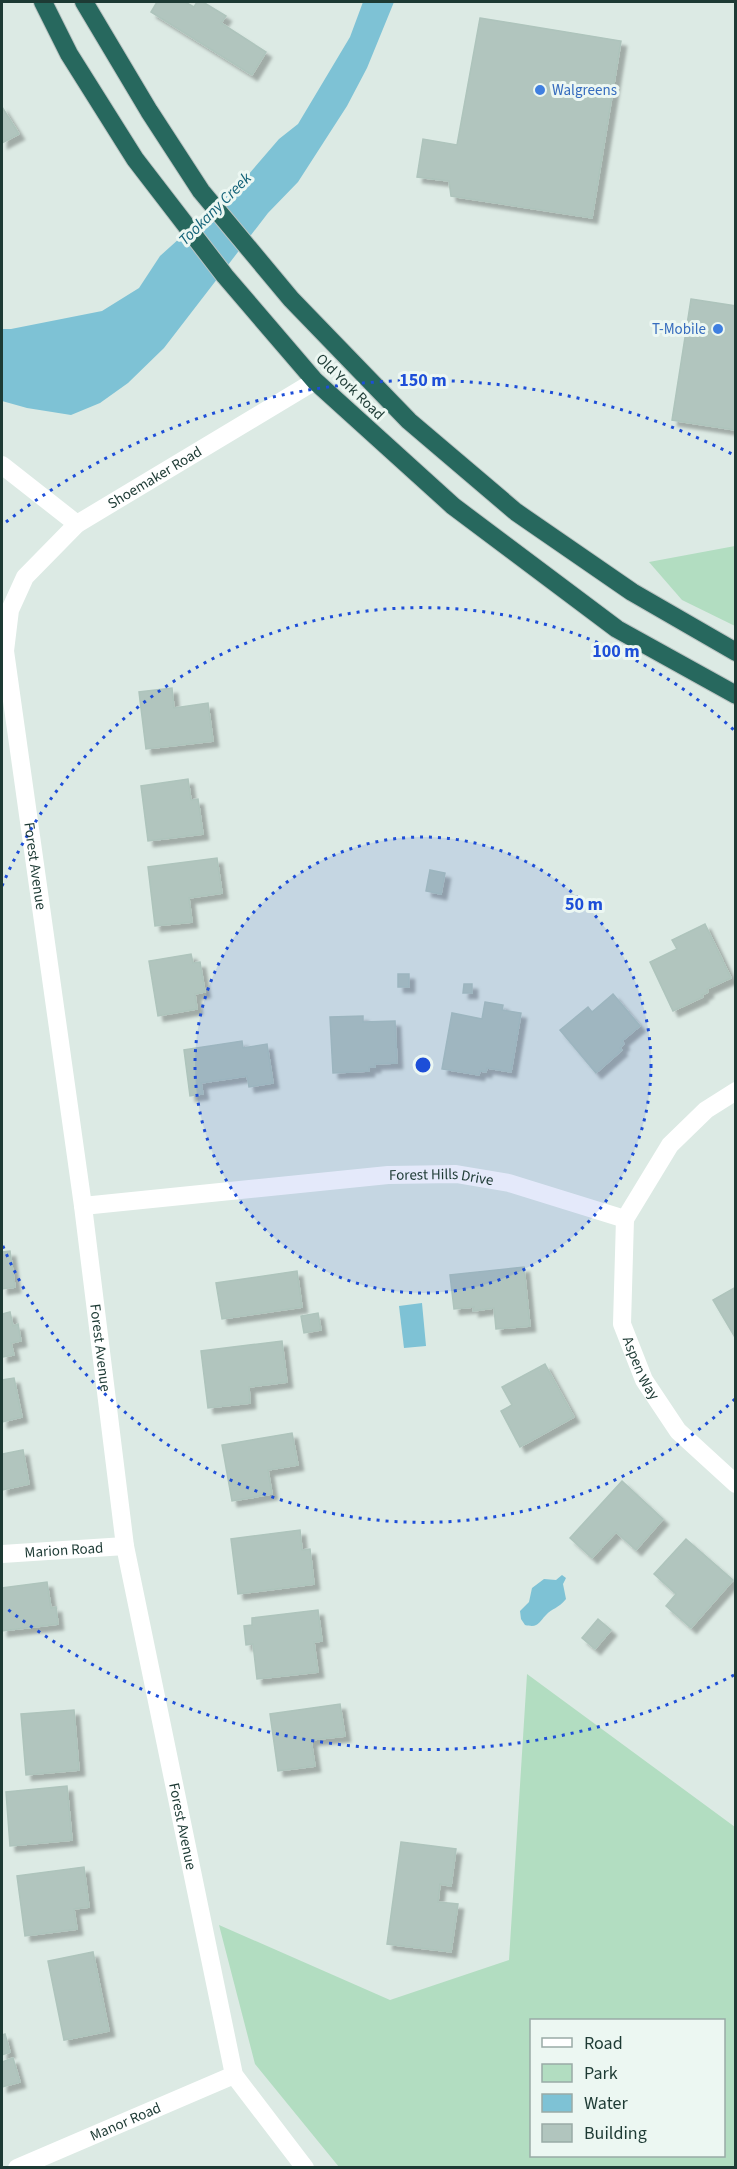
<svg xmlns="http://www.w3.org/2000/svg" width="737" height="2169" viewBox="0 0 737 2169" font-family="'Source Sans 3',sans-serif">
	<defs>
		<filter id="shadow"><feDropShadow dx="5.5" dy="5.5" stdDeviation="1.5" flood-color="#0004"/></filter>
	</defs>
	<rect width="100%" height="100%" fill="#dceae4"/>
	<g fill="#b2ddc1" fill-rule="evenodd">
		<path d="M735 546V626L682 600 649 562Z"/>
		<path d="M527 1674 735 1827V2167H339L255 2064 219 1925 390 2000 509 1960ZM532 2020H724V2156H532Z"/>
	</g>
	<g fill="#7ec2d5">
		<path d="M363 2H394L367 68 347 106 298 182 268 213 164 348 128 383 100 403 71 415 27 408 2 401V329H11L102 311 139 288 160 256 242 182 279 139 298 124 350 37Z"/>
		<path d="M422 1303 426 1346 404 1348 399 1306Z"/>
		<path d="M562 1575 566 1578 563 1584 566 1599C558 1609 552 1608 546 1615 538 1623 539 1628 525 1625L521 1619 520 1611 529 1602 532 1588 544 1579 556 1580Z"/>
	</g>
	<g fill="#b1c5be" stroke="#aec4bc" stroke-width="1.5" filter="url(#shadow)">
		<path d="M157 2H185L194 7 197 2H203L226 16 221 23 266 52 252 75 151 12Z"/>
		<path d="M480 18 621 41 592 218 451 196 449 181 417 177 423 139 457 145Z"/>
		<path d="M2 107 19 134 2 143Z"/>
		<path d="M691 299 736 306V430L672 420Z"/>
		<path d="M172 688 174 708 208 703 213 741 146 749 139 692Z"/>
		<path d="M188 779 191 800 198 799 203 834 148 841 141 786Z"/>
		<path d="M217 858 222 893 189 898 192 922 155 926 148 867Z"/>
		<path d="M430 870 445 873 441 894 426 891Z"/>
		<path d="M705 924 731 978 707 989 708 992 702 995 703 997 673 1011 650 962 677 949 672 940Z"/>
		<path d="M191 954 193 963 200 962 205 992 195 994 197 1009 158 1016 149 961Z"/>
		<rect x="398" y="974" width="11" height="13"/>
		<path d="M464 984H472V993H463Z"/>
		<path d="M613 994 640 1026 622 1041 624 1044 620 1048 622 1050 596 1073 560 1030 588 1007 592 1012Z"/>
		<path d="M485 1002 503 1005 502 1010 521 1013 511 1072 487 1068 486 1072 480 1071 479 1075 442 1069 452 1013 482 1019Z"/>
		<path d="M363 1016V1022L395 1021 397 1063 375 1064V1067H369V1071L333 1073 330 1017Z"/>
		<path d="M242 1041 243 1048 267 1044 273 1083 249 1087 247 1076 201 1083 203 1094 190 1096 184 1050Z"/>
		<path d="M2 1250V1252L10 1251 15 1287 2 1289Z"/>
		<path d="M524 1267 530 1326 496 1329 494 1308 473 1311 474 1307 454 1309 450 1275Z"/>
		<path d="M297 1271 302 1307 222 1319 216 1283Z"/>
		<path d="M736 1287V1339L713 1300Z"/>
		<path d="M10 1312 13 1326 18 1324 21 1341 11 1343 14 1355 2 1357V1314Z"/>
		<path d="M318 1313 321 1330 304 1333 301 1316Z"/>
		<path d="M282 1341 287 1382 249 1387 250 1403 208 1408 201 1351Z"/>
		<path d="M545 1364 574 1417 520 1447 501 1411 512 1405 502 1387Z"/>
		<path d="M14 1378 22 1417 2 1422V1380Z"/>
		<path d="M292 1433 298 1465 268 1470 272 1494 232 1501 222 1445Z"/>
		<path d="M23 1450 29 1484 2 1490V1454Z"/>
		<path d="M622 1481 663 1519 636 1550 616 1532 592 1558 570 1538Z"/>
		<path d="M300 1530 302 1550 310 1549 314 1584 238 1594 231 1539Z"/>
		<path d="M686 1539 733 1580 691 1628 666 1606 676 1594 654 1574Z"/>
		<path d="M47 1582 51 1608 56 1607 58 1624 2 1631V1588Z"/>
		<path d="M318 1610 322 1641 314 1642 318 1672 257 1679 253 1644 246 1645 244 1626 252 1625V1618Z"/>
		<path d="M598 1619 611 1630 595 1649 582 1638Z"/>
		<path d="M340 1704 345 1736 311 1740 315 1766 278 1771 270 1714Z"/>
		<path d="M74 1710 79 1770 26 1775 21 1714Z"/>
		<path d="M67 1786 72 1840 10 1846 6 1792Z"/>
		<path d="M401 1842 456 1849 451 1886 440 1884 438 1902 458 1904 451 1952 387 1944Z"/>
		<path d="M84 1867 89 1907 74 1909 77 1929 25 1936 17 1876Z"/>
		<path d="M93 1952 109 2031 64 2040 48 1961Z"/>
		<path d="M5 2034 10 2052 2 2055V2035Z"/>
		<path d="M13 2058 20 2082 2 2087V2062Z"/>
	</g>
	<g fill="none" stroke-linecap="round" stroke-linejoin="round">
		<defs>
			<g id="highway">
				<path d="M43 2 69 54 135 159 225 276 315 381 453 506 617 629 736 695"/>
				<path d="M84 2 149 111 201 191 291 299 409 421 516 512 632 592 736 652"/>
			</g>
		</defs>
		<use href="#highway" stroke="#bbc4c2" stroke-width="20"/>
		<g stroke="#fff" stroke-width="18">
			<path id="s1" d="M2 465 77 524 315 381"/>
			<path id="s2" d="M77 524 25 577 10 610 5 651 83 1206 125 1546 234 2075 305 2168"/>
			<path id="s3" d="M83 1206 388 1175 456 1174 509 1183 625 1219 670 1145 706 1110 736 1091"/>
			<path id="s4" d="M625 1219 622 1324 644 1380 678 1431 736 1484"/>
			<path id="s5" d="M2 1554 125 1546"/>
			<path id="s6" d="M17 2168 234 2075"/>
		</g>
		<use href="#highway" stroke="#27685e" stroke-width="18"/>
	</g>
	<circle cx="423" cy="1065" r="228" fill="#1d4ed8" fill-opacity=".12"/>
	<g fill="none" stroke="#1d4ed8" stroke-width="3" stroke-dasharray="3 6">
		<circle cx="423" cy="1065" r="228"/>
		<path d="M735 1399A457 457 0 0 1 2 1244M2 886A457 457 0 0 1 735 731"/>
		<path d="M734 1675A685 685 0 0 1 6 1608M6 522A685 685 0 0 1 734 455"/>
	</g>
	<g fill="#3f7fe0" stroke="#ecf7f2" stroke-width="2">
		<circle cx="540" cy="90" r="6"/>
		<circle cx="718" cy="329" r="6"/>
	</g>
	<g text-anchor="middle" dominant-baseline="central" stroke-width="6" stroke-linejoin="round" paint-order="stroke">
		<g font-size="15" fill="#366cbe" stroke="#ecf7f2" text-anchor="start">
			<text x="552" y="90">Walgreens</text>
			<text x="706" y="329" text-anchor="end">T-Mobile</text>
		</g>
		<g font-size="15" fill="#1d3a34" stroke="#ecf7f2">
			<text transform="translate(350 387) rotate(44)">Old York Road</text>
			<text stroke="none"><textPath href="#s1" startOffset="186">Shoemaker Road</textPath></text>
			<text stroke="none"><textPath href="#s2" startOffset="369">Forest Avenue</textPath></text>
			<text stroke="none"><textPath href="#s3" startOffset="360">Forest Hills Drive</textPath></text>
			<text stroke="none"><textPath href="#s2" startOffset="855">Forest Avenue</textPath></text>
			<text stroke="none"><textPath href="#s4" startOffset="153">Aspen Way</textPath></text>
			<text stroke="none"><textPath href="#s5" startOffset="62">Marion Road</textPath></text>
			<text stroke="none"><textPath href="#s2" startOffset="1341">Forest Avenue</textPath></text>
			<text stroke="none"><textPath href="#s6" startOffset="118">Manor Road</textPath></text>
		</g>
		<g font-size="16" font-style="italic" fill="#146379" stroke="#ecf7f2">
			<text transform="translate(215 209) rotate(-45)">Tookany Creek</text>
		</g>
	</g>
	<circle cx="423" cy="1065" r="9" fill="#1d4ed8" stroke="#ecf7f2" stroke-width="3"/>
	<g font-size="18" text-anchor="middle" font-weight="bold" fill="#1d4ed8" stroke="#ecf7f2" stroke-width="6" stroke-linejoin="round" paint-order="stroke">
		<text x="423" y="386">150 m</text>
		<text x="616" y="657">100 m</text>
		<text x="584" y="910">50 m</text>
	</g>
	<rect width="737" height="2169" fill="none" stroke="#1d3a34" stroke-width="6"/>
	<rect x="530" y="2019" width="195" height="138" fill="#ecf7f2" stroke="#99aba6" stroke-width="1.5"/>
	<rect x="542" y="2038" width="30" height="9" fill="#ffffff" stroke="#99aba6" stroke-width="1.5"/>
	<text x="584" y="2049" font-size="18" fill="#1d3a34">Road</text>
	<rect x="542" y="2064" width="30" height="18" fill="#b2ddc1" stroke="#99aba6" stroke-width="1.5"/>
	<text x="584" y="2079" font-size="18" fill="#1d3a34">Park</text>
	<rect x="542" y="2094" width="30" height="18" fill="#7ec2d5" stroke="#99aba6" stroke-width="1.5"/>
	<text x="584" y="2109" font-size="18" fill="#1d3a34">Water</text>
	<rect x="542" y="2124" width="30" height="18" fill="#b1c5be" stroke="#99aba6" stroke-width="1.5"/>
	<text x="584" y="2139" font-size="18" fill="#1d3a34">Building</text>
</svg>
